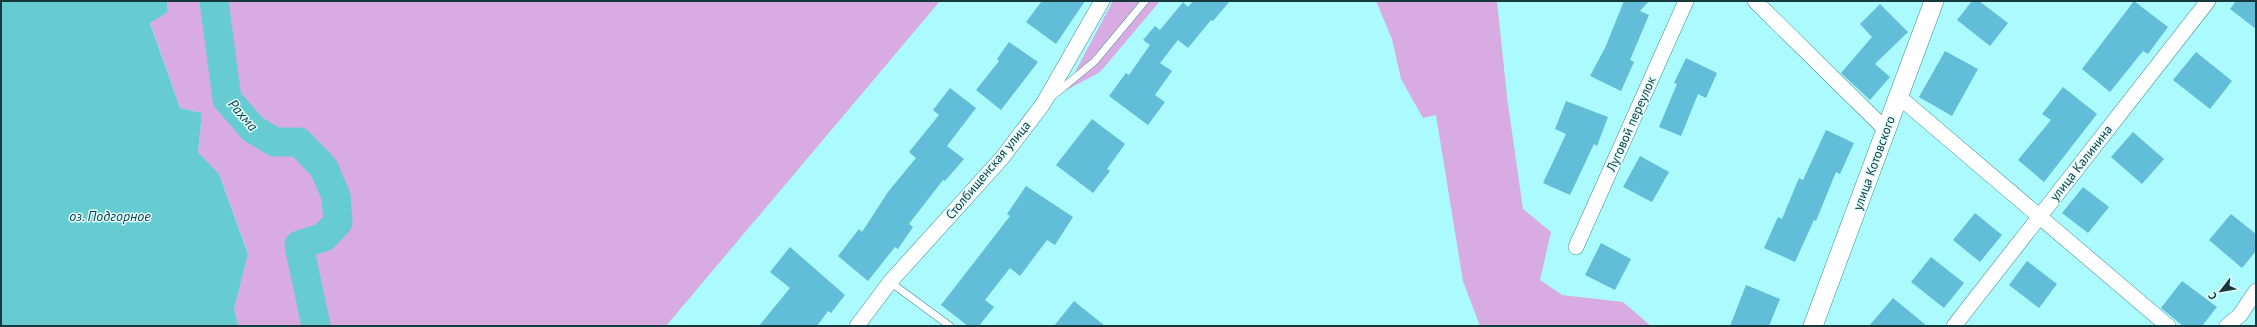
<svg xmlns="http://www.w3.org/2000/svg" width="2257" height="327" viewBox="0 0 2257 327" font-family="'PT Sans',sans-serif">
	<rect width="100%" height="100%" fill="#abfafe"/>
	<g fill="#d8abe3">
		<path d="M167 1H940L666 326H238L234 309 248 253 219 174 198 152 202 113 180 108 150 22 168 12Z"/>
		<path d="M1113 1H1160L1100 72 1065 91Z"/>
		<path d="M1376 1H1497L1507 97 1523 209 1551 232 1540 280 1562 295 1623 302 1651 326H1480L1463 281 1436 115 1423 118 1401 79 1392 39Z"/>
	</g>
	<path fill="#66ccd1" d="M1 1H167L168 12 150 23 180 108 202 113 198 152 219 174 248 254 234 309 238 326H1Z"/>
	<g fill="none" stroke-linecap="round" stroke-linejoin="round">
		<path stroke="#66ccd1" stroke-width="29" d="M214 1 227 99 253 129 275 142H299L324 168 336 196 338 222 324 237 299 245 316 326"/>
	</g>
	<g fill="#62bdd8">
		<path d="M1042 1H1085L1056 44 1026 22Z"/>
		<path d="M1193 1H1230L1213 21 1211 20 1188 48 1178 40 1160 63 1172 71 1155 95 1165 102 1148 125 1109 96 1126 73 1129 75 1150 45 1143 40 1155 26 1160 30 1183 2 1188 7Z"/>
		<path d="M1624 1H1649L1640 11 1649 15 1630 60 1634 62 1621 91 1590 76 1605 48Z"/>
		<path d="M1972 1H1979L2008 23 1990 46 1957 20Z"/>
		<path d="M2134 1 2168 27 2148 54 2143 51 2110 92 2082 69Z"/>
		<path d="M2236 1H2256V29L2230 9Z"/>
		<path d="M1880 4 1908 32 1875 64 1890 77 1870 100 1841 73 1872 37 1860 24Z"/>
		<path d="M1009 42 1038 62 1001 110 976 90 999 61 997 59Z"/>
		<path d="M1945 51 1978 69 1952 116 1919 97Z"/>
		<path d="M2196 52 2232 81 2210 109 2173 80Z"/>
		<path d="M1686 58 1717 73 1706 98 1698 94 1681 136 1659 127 1677 84 1674 83Z"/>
		<path d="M2063 87 2097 114 2044 182 2018 160 2051 120 2042 114Z"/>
		<path d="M950 88 976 108 947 146 964 159 945 181 943 180 909 224 913 227 898 249 895 247 868 281 838 256 859 229 862 232 888 192 916 158 909 152 939 115 933 110Z"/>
		<path d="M1566 101 1608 117 1597 146 1594 144 1570 195 1543 183 1566 134 1555 129Z"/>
		<path d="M1092 119 1125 144 1107 169 1110 171 1093 193 1056 165Z"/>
		<path d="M1826 130 1854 143 1840 174 1836 172 1816 221 1814 220 1795 262 1764 248 1778 217 1782 219 1799 178 1803 180Z"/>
		<path d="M2133 132 2164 159 2142 184 2111 157Z"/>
		<path d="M1640 156 1669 172 1652 202 1623 187Z"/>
		<path d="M1026 186 1073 217 1055 245 1047 240 1020 276 1010 268 985 300 994 307 979 326H968L941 305 1010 216 1007 214Z"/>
		<path d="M2083 187 2109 207 2088 233 2062 213Z"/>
		<path d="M1975 213 2002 235 1980 262 1953 240Z"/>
		<path d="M2231 214 2256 234V251L2242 268 2209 240Z"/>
		<path d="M1601 243 1631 259 1615 290 1585 275Z"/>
		<path d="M790 247 845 295 831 313 828 311 817 326H759L790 288 770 272Z"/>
		<path d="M1931 257 1964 283 1944 308 1911 282Z"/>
		<path d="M2027 261 2057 284 2039 308 2009 285Z"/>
		<path d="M2182 281 2217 307 2202 326H2183L2161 308Z"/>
		<path d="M1746 285 1780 299 1769 326H1730Z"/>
		<path d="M1893 298 1927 326H1869Z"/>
		<path d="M1074 301 1105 326H1054Z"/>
	</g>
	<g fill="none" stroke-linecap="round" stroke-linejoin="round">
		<defs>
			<g id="service">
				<path d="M1054 95 1095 61 1145 1"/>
				<path d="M890 282 950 326"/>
			</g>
			<g id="minor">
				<path d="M1755 1 1886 130"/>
				<path d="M1898 96 2168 326"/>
				<path d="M1576 247 1686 1"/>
				<path d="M857 326 890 282 1002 158 1043 104 1102 1"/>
				<path d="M1954 326 2208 1"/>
				<path d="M2227 326 2240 315 2256 291"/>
			</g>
			<path id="tertiary" d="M1813 326 1934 1"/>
		</defs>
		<use href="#service" stroke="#3d8d91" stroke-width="8"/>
		<use href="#minor" stroke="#3d8d91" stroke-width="16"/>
		<use href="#tertiary" stroke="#3d8d91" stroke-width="20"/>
		<use href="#service" stroke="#fff" stroke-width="7"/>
		<use href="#minor" stroke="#fff" stroke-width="15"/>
		<use href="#tertiary" stroke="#fff" stroke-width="19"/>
	</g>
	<g text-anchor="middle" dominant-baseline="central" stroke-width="3" stroke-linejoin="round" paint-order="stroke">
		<g font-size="13" fill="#18393b" stroke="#e0feff">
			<text transform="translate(1631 124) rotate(-66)">Луговой переулок</text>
			<text transform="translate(1874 163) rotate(-70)">улица Котовского</text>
			<text transform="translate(2081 163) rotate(-52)">улица Калинина</text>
			<text transform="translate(988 170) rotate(-50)">Столбищенская улица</text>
		</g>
		<g font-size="14" font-style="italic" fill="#0f3f42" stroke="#e0feff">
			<text transform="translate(243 115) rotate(49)">Рахма</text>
			<text x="110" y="216">оз. Подгорное</text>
		</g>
	</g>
	<rect width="2257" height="327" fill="none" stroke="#18393b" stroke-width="4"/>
	<g transform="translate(2221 291) rotate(239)" stroke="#e0feff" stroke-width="3" paint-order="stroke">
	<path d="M0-3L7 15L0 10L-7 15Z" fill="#18393b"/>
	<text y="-6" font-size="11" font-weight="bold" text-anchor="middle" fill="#18393b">С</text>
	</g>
</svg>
